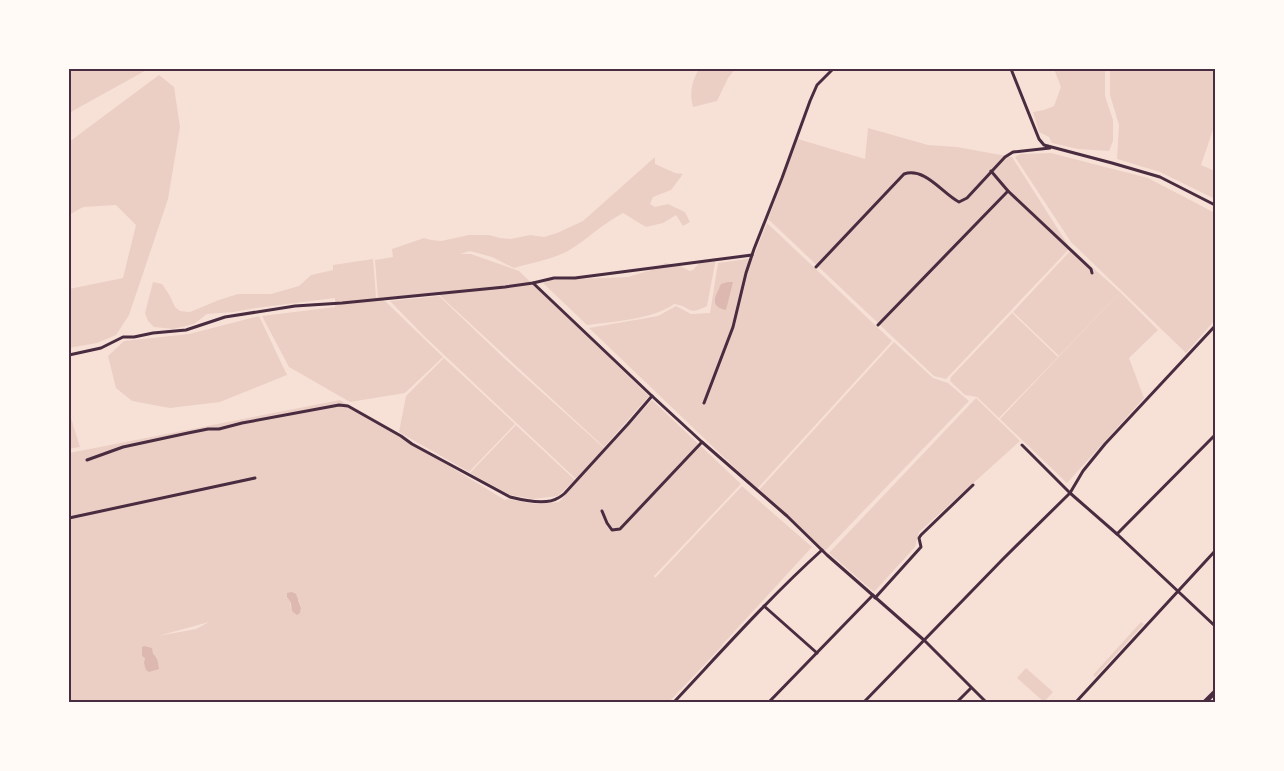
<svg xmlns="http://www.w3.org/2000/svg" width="1284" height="771" viewBox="0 0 1284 771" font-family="'Exo 2',sans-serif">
	<rect width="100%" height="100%" fill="#f7e1d7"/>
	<g fill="#ebcfc5" fill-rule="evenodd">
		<path d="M69 69H148L143 72 69 113Z"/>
		<path d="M699 69H735L728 78 717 101 693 107C689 93 692 81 699 69Z"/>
		<path d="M1054 69H1105V96L1113 120V141L1109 151 1078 149 1052 143 1049 137 1039 132 1033 112 1044 110 1054 106 1061 87Z"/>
		<path d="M1110 69H1215V124L1201 165 1215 171V199L1160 172 1117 159 1119 125 1110 95Z"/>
		<path d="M159 75 174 87 180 127 168 199 129 315 116 335 97 343 69 348V289L123 278 136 225 116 205 83 207 69 215V142Z"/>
		<path d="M868 128 928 145 957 147 1012 157 1070 248 946 379 934 376 768 219 798 139 865 159Z"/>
		<path d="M1051 153 1148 178 1215 213V320L1186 353 1071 242 1015 157 1020 154Z"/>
		<path d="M655 157V164L675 173 683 174 671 190 653 197 650 204 655 207 668 204 685 212 690 222 683 226 676 215 663 223 646 227 623 213C618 216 612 219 607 223 593 232 581 244 566 252 550 260 531 263 514 268L492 257 470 251 460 254H471L519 271 649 396 604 447 437 293 379 298 386 302 443 357 405 393 350 402 289 367 262 316 335 307V298L256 308 234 312 207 314 194 324 173 329 154 327 148 321 145 313 153 282 162 284 170 296 175 307 180 311 190 312 219 300 238 294H271L299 286 311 275 333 270V265L373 259 376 297 378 298 375 260 393 257 392 249 424 238 431 240 441 241 469 235H489L500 238 511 239 530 235 544 237 557 233 583 221Z"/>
		<path d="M767 223 892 341 757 489 589 328 658 316 676 306 691 314 710 313 718 263 753 258Z"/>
		<path d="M1072 249 1120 292 1059 356 1013 312Z"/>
		<path d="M716 258 707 306C686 317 692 306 674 304 654 319 612 322 587 325L543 283 550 280 628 277 651 270 665 263 678 265 690 271 693 270 702 260Z"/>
		<path d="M1120 292 1158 330 1129 358 1144 398 1067 483 1000 419Z"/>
		<path d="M439 296 506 360 604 448 576 479 423 335 390 301Z"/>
		<path d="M1012 313 1058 357 999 418 977 397 965 395 950 381 951 377Z"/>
		<path d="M259 316 287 375 220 402 170 408 132 401 116 388 108 356 124 341 189 334Z"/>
		<path d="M894 342 933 378 948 383 969 401 824 552 759 490Z"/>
		<path d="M444 358 515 424 469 472 399 432 406 396Z"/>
		<path d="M976 398 1020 441 919 532 915 547 874 592 829 553Z"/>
		<path d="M340 400 505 500 507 499 536 504 559 502 652 400 741 484 654 576 655 578 742 486 812 547 722 645V646L669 702H69V453ZM299 600 301 608 300 613 295 614 291 608 290 601ZM209 622 196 629 158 636Z"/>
		<path d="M69 416 71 418 80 447 69 449Z"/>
		<path d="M516 425 575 480 558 496 533 499 510 495 470 473Z"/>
		<path d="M1141 622 1144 624 1095 677 1093 675Z"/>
		<path d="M1026 668 1053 692 1044 702 1017 678Z"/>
	</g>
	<g fill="#dcb8b0">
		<path d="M728 282H733L726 310C708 306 716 296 721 284Z"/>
		<path d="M292 592 296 594 301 608 300 613 297 615C289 610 293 608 290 601L287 597V593Z"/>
		<path d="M144 646 152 648 153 654C158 658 158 663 159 669L149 672 146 670 144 663 145 658 142 656V647Z"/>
	</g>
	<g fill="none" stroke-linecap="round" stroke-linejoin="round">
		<g stroke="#4a2c40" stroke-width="3">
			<path d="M1011 69 1039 139 1044 145 1112 163 1160 177 1215 205"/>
			<path d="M991 171 1008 191 1091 269 1092 273"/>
			<path d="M816 267 904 174C925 167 942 193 959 202L967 198 1005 157 1013 152 1050 148"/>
			<path d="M533 283 652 396 702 442 787 516 827 555 925 641 986 702"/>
			<path d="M878 325 1008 191"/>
			<path d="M69 355 101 348 123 337H134L153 333 186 330 225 317 295 306 342 303 505 287 533 283 554 278H575L752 255"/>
			<path d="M704 403 733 327 746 273 754 249 782 178 810 101 817 85 833 69"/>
			<path d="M1022 445 1070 493 1117 534 1215 626"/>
			<path d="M87 460 123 447 188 433 208 429H219L242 423 339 405 348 406 401 436 412 444 510 497C522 500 547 505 558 498 559 498 564 494 565 493L628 424 652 396"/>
			<path d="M602 511 607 523 612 530 620 529 702 442"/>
			<path d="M69 518 255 478"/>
			<path d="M1117 534 1215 435"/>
			<path d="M875 598 921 547 919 538 921 535 973 485"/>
			<path d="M764 606 817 653"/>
			<path d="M674 702C722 651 769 598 822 550"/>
			<path d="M769 702 873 595"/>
			<path d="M864 702 1003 559 1070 493 1083 471 1105 444 1215 326"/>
			<path d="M957 702 971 688"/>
			<path d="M1076 702 1215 551"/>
		</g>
		<path stroke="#4a2c40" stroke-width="5" d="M1205 702 1215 692"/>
	</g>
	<rect width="1284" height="771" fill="none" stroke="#fffaf5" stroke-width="140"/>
	<rect x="70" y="70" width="1144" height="631" fill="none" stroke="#4a2c40" stroke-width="2"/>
</svg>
